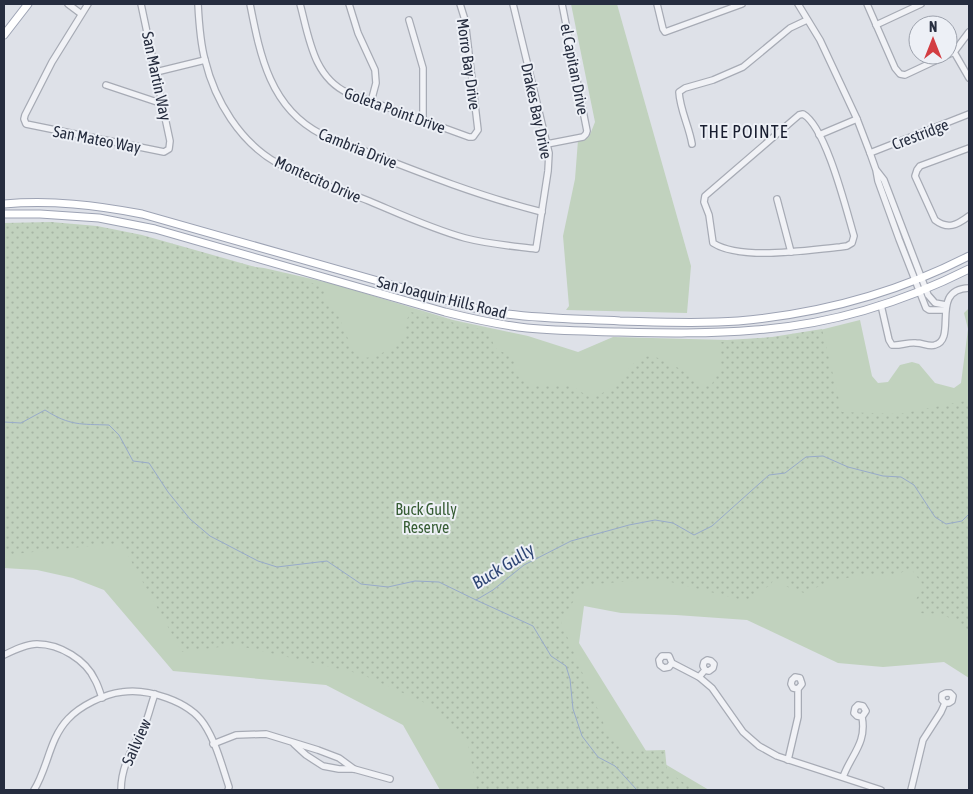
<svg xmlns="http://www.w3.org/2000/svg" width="973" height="794" viewBox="0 0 973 794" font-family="'Asap Condensed',sans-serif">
	<defs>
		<pattern id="park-dots" width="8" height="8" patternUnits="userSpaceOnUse" patternTransform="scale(1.25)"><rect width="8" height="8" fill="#c1d2be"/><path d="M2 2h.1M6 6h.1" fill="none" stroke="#a6b5a4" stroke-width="1.8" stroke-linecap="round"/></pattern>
	</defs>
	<rect width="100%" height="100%" fill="#dee1e8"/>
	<g fill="#c1d2be">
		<path d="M571 4H617L691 266 687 313 566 310 569 306 563 236 575 179 578 140 589 137 595 122Z"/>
		<path d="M4 236 264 268 334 284 453 320 528 336 578 352 613 337 727 340 796 336 860 320 872 376 878 383 888 382 900 365 912 362 919 364 935 383 954 388 961 383 968 329 964 313 969 308V678L944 662 883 667 838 663 747 620 676 615 621 613 584 606 579 643 648 754 709 790H440L403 725 326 685 173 671 104 590 73 578 37 570 4 568Z"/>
	</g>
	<path fill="url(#park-dots)" d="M51 222 97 226 142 235 326 287 323 298 333 307 339 317 353 351 362 358 374 357 396 346 405 336 406 321 411 312 491 332C492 349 498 351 513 356 514 363 515 373 520 378 533 390 553 383 569 385 580 387 586 402 599 395 607 391 617 383 623 376 629 369 634 360 643 357 661 352 690 376 703 387L712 384 720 367 721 342 772 337 822 329 842 412 899 414 969 400V637C963 625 951 616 937 614 932 613 926 614 921 613L919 609 920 602 916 599 925 586C918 580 916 574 910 568L893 577 883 575 857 576 831 581 804 593 785 586V581L773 580 771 585 758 592 750 602 659 579 583 585 561 622 606 729 626 751 665 750 667 771 694 790H477L467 739 434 707 361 674 235 645 182 652 121 543 4 555V223Z"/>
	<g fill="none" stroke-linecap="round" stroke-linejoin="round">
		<g stroke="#97aaca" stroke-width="1">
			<path d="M4 422 21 423 45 410C70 426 81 424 109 425L119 435 133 461 149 463 168 492 190 519 210 536 258 561 277 567 327 561 361 584 388 587 415 581 439 582 476 600 493 590 524 565 571 541 629 525 655 520 673 523 694 535 712 526 769 475 785 473 806 457 823 456 848 467 883 476 901 477 914 485 935 517 946 524 962 521 969 514"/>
			<path d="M476 600 533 626 551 656 566 666 570 679 573 709 582 736 598 757 615 766 637 790"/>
		</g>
		<defs>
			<g id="minor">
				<path d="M68 4 80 13"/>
				<path d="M88 4 52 62 25 115 24 119 26 124 164 152 169 149 170 141 141 4"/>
				<path d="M198 4C199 23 200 42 205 60 215 101 240 142 277 163 305 180 339 189 369 201 400 214 432 229 465 238 488 244 512 246 536 249L548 171 549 153 513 4"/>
				<path d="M250 4C260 55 270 108 321 134 394 162 466 193 542 212"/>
				<path d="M300 4C309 37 313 77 348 93L469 137H473L478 130 465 20 460 4"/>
				<path d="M349 4 358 33 375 70 376 83 371 102"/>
				<path d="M657 4 663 29 665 32 742 4"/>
				<path d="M798 4 820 40 857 119 870 153 876 170 878 181 899 239 926 308 929 310H945"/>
				<path d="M867 4 895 68 900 74 905 75 954 52 969 32"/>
				<path d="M409 20 423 68V120"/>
				<path d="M876 25 921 4"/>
				<path d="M954 52 969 78"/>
				<path d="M156 72 205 60"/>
				<path d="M106 85 163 104"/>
				<path d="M803 114C826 127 846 209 854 236L852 243 847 246 840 247C807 250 741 261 713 243L709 215 704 202 705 196 799 115Z"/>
				<path d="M819 135 857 119"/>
				<path d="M547 144 583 137 586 134 587 131 562 4"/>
				<path d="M692 144C689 126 680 110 679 92L685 88 713 80 743 67 790 28 807 20"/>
				<path d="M969 148 920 166 917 170 915 176 935 220C948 230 957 225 969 216"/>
				<path d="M870 153 969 114"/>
				<path d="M877 171 884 180 928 295 935 303 946 305"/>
				<path d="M777 199 791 252"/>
				<path d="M881 305 889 340 892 345C900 346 908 342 916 343 923 343 929 347 935 345 958 339 929 289 969 288"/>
				<path d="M4 655C14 650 26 644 37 644 60 644 86 660 95 680 98 685 100 692 102 698"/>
				<path d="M672 663 669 667 664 668 660 665 659 660 662 656H669L672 663 699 677 712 688 743 732 759 746 777 756 881 790"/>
				<path d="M699 677 705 670 709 671 713 668 714 664 711 661 707 660 704 662 703 666 705 670"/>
				<path d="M213 744 236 735 266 734 318 750 339 758 354 769"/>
				<path d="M294 744 306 755 323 766 339 769H354L390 779"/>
				<path d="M788 760 798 717V689L802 684 800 678 795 677 792 680 791 684 793 688 798 689"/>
				<path d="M843 777C851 755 867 743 862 717L866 711 863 706 858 705 855 708 854 713 857 716 862 717"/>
				<path d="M34 790C48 768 49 739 68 719 80 706 104 694 122 692 147 688 189 701 204 724 216 742 222 766 229 787L228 790"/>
				<path d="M121 790C121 765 134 746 145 724 149 715 151 704 155 694"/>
				<path d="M911 790 923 740 941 712 945 703 942 700V695L946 693H950L953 696 952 701 949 703H945"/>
			</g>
			<g id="major">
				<path d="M4 35 28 4"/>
				<path d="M4 204C52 200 95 205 142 214L466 306C480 309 493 313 507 314 545 319 583 319 620 321 659 322 699 324 738 321 819 314 897 293 969 256"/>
				<path d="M4 214H40L99 218 155 229 445 312C473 319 500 325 527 328 557 331 588 331 619 332 664 333 710 334 755 330 829 325 903 302 969 269"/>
			</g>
		</defs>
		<use href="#minor" stroke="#a7abb5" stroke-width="8"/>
		<use href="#major" stroke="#9da3b4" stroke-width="9"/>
		<use href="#minor" stroke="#f1f2f6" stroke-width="5.5"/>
		<use href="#major" stroke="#fff" stroke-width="7"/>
	</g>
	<g text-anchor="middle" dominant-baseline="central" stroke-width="4" stroke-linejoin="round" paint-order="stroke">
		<g font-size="16" fill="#262d3f" stroke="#edf0f6">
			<text transform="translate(469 64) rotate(82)">Morro Bay Drive</text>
			<text transform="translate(575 69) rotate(79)">el Capitan Drive</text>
			<text transform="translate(157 76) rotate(78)">San Martin Way</text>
			<text transform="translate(395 110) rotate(20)">Goleta Point Drive</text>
			<text transform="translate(537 111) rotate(78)">Drakes Bay Drive</text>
			<text transform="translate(920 134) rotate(-21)">Crestridge</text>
			<text transform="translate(97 139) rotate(11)">San Mateo Way</text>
			<text transform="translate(358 148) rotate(22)">Cambria Drive</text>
			<text transform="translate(318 179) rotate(24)">Montecito Drive</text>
			<text transform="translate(442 297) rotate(14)">San Joaquin Hills Road</text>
			<text transform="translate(136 742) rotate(-66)">Sailview</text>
		</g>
		<g font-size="16" fill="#365c33" stroke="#edf0f6">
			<text x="426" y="509">Buck Gully<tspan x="426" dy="18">Reserve</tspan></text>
		</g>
		<g font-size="18" letter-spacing="1" fill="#191e30" stroke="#edf0f6">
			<text x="744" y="131">THE POINTE</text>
		</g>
		<g font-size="18" font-style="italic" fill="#2f4675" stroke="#edf0f6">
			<text transform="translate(503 566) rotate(-32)">Buck Gully</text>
		</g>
	</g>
	<rect width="973" height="794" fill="none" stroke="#262d3f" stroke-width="10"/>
	<g transform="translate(933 40)"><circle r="24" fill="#edf0f6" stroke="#9da2ad"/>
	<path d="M0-4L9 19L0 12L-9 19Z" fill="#d33d42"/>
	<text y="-8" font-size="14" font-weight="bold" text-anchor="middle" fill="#262d3f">N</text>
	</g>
</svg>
